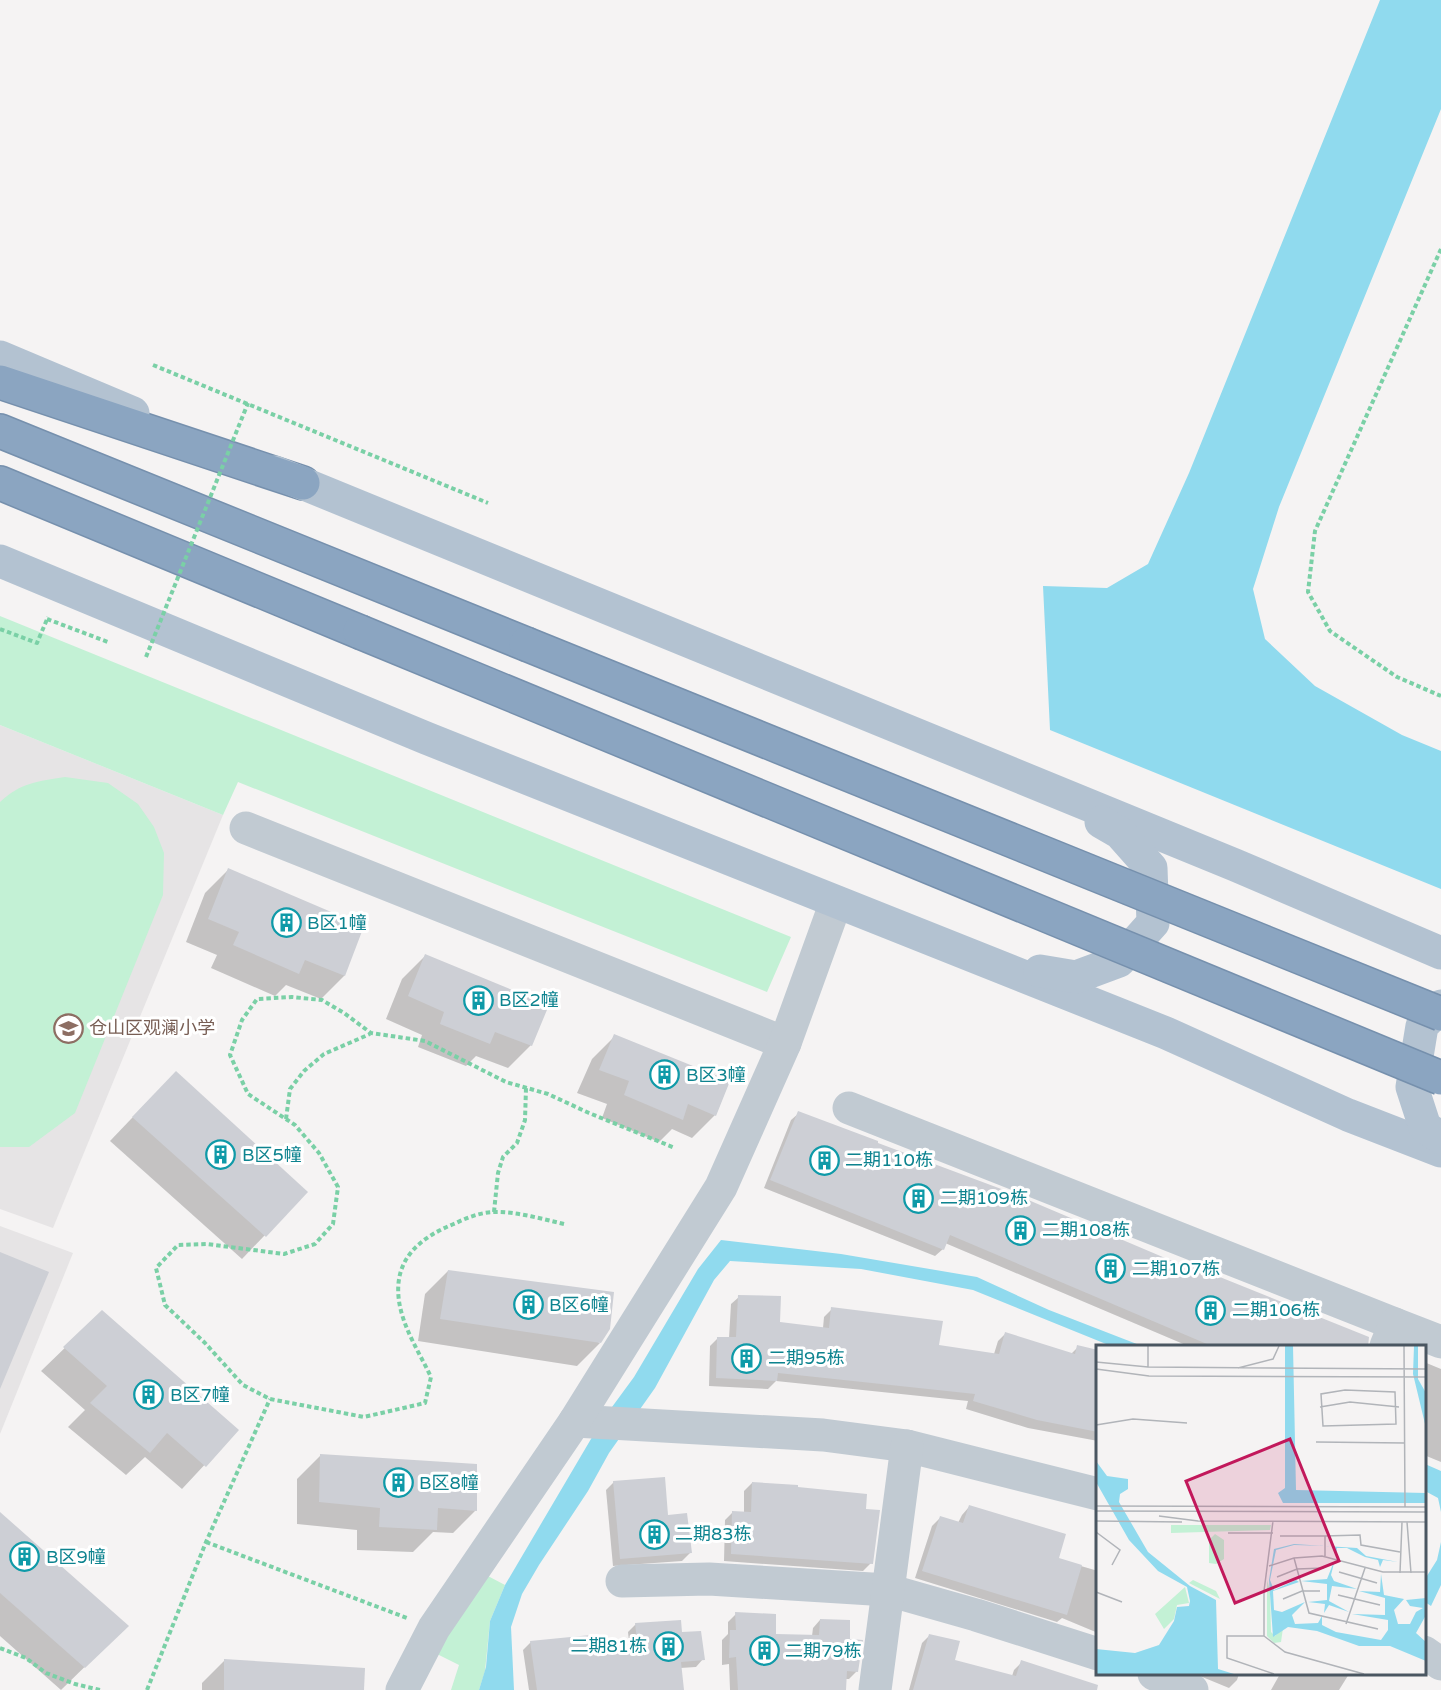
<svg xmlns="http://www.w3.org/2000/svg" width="1441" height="1690" viewBox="0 0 1441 1690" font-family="'Varela Round','Noto Sans SC',sans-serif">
	<rect width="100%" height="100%" fill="#f5f3f3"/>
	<g fill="#e6e4e5">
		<path d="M0 725 223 815 53 1228 0 1209Z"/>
		<path d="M0 1226 73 1253 0 1434Z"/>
	</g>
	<g fill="#c3f1d5">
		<path d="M0 616 791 937 767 992 238 782 223 815 0 725Z"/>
		<path d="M65 777 108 783 138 804 154 827 164 853 163 895 75 1113 29 1147H0V802C20 783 38 781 65 777Z"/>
		<path d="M486 1575 505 1585 490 1621 485 1671 479 1690H451L459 1665 431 1651Z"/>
	</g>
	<g fill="#90daee">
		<path d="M1380 0H1441V109L1279 507 1253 589 1265 639 1315 686 1402 735 1441 751V889L1050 730 1043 586 1107 588 1148 564 1189 473Z"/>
		<path d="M721 1240 841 1254 977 1277 1049 1310 1142 1346H1111L973 1290 861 1269 730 1261 714 1280 655 1388 609 1453 588 1491 539 1565 522 1594 511 1627 514 1690H479L486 1667 490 1621 505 1585 601 1422 634 1377 698 1269Z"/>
		<path d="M1425 1464 1441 1471V1512L1438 1498 1425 1491Z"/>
		<path d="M1441 1542V1585L1431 1606 1425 1602V1579L1437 1560Z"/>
	</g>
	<g fill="#0003">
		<path d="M228 870 363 927 344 976 321 999 286 985 275 996 211 968 217 955 186 942 205 893Z"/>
		<path d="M425 956 531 1045 508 1068 476 1056 466 1066 418 1047 422 1035 386 1019 402 979Z"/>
		<path d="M615 1036 715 1115 692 1138 672 1129 659 1142 602 1118 607 1104 577 1093 592 1059Z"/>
		<path d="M153 1096 306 1192 242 1259 110 1141Z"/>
		<path d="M799 1113 876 1144 1362 1346H1188L945 1243 943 1249 935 1256 764 1188 791 1120Z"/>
		<path d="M448 1271 600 1343 577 1366 418 1341 425 1294Z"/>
		<path d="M739 1297 778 1323 823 1328 824 1317 832 1309 938 1347 994 1354 998 1341 1005 1334 1071 1354 1078 1347 1098 1352V1441L1028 1428 966 1409 968 1401 776 1381 768 1389 709 1386 710 1346 718 1338H729L731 1304Z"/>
		<path d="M102 1312 237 1430 182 1489 145 1457 126 1475 68 1427 85 1410 41 1371Z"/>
		<path d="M1424 1362 1441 1369V1462L1424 1455Z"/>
		<path d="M320 1456 476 1510 453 1533 433 1532 413 1552 357 1550V1530L297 1524V1479Z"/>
		<path d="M614 1482 690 1553 682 1561 613 1566 606 1490Z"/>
		<path d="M752 1483 865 1511 871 1563 863 1571 724 1561 725 1520 732 1513H744V1491Z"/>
		<path d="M969 1507 1057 1559 1098 1571V1633L1062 1618 1057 1622 915 1578 932 1526 940 1518 958 1523 962 1515Z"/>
		<path d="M0 1523 104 1648 61 1690 0 1636Z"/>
		<path d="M736 1614 775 1635 812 1636 813 1628 820 1620 848 1640 857 1671 849 1679H845V1690H730L729 1664 722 1665V1640L728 1634V1622Z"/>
		<path d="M636 1624 680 1633 703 1659 696 1667 680 1668 682 1690H529L523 1650 531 1642 591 1651H630L628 1632Z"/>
		<path d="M930 1635 953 1661 1012 1676 1014 1670 1022 1662 1092 1690H909L922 1643Z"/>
		<path d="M225 1660 362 1690H202V1683Z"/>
		<path d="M1195 1674H1239L1237 1680 1229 1688Z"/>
		<path d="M1280 1674H1349L1339 1690H1271Z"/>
	</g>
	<g fill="#cdcfd5">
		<path d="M228 868 364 926 345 976 305 960 299 974 233 945 239 932 208 919Z"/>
		<path d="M425 954 549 1005 532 1046 495 1032 490 1044 440 1024 444 1012 408 996Z"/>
		<path d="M614 1034 730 1081 716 1116 688 1104 683 1120 624 1095 629 1081 599 1070Z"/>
		<path d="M176 1071 308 1192 266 1237 132 1117Z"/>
		<path d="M798 1111 878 1141V1143L1012 1193 1184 1266 1185 1263 1369 1337 1368 1347H1214L950 1235 944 1250 770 1180Z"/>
		<path d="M0 1252 49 1272 0 1389Z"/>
		<path d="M448 1270 614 1292 610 1329 601 1343 440 1319Z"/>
		<path d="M738 1295 781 1296 780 1322 829 1328 831 1307 943 1321 939 1345 999 1354 1005 1332 1075 1354 1077 1345 1098 1350V1432L1037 1420 973 1401 975 1394 778 1373 777 1381 716 1378 717 1337H736Z"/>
		<path d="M102 1310 239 1430 206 1467 167 1433 150 1453 90 1403 107 1386 63 1347Z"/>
		<path d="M320 1454 477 1464V1511L438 1508 437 1530 379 1527 380 1508 319 1502Z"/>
		<path d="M665 1477 668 1515 687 1513 692 1553 620 1559 613 1481Z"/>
		<path d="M752 1482 798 1485V1487L867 1494 866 1509 880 1510 873 1564 731 1554 732 1511 751 1512Z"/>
		<path d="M969 1505 1066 1534 1059 1558 1082 1565 1067 1615 922 1571 940 1516 963 1523Z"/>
		<path d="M0 1512 129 1626 85 1668 0 1593Z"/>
		<path d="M735 1612 776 1614V1634L819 1635 820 1619 850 1620V1639L863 1640 858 1672 847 1671 846 1690H738L736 1657 729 1658 730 1630H736Z"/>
		<path d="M681 1620 682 1632 701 1631 705 1660 681 1662 684 1690H537L530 1641 591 1635 593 1650 638 1649 635 1623Z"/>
		<path d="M929 1634 960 1641 955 1660 1016 1676 1021 1660 1098 1685 1097 1690H913Z"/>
		<path d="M224 1659 365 1668 364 1690H224Z"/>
	</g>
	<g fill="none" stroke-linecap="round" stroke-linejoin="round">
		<defs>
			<g id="highway">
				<path d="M0 382 303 483"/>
				<path d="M0 431 526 644"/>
				<path d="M0 483 360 632"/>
			</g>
		</defs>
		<use href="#highway" stroke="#7690ad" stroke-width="36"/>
		<g stroke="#7ad0a6" stroke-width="4" stroke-dasharray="4.5 3" stroke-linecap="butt">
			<path d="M1441 249 1315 531 1308 592 1330 631 1397 677 1441 696"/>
			<path d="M153 365 488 503"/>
			<path d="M47 619 108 642"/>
			<path d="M0 629 37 643 48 617"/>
			<path d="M286 1119 290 1089 304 1071 324 1054 370 1034"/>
			<path d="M494 1212 498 1173 503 1157 517 1143 525 1120 526 1088"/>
			<path d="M564 1224C542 1219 519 1212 496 1212 482 1212 468 1217 456 1223 421 1237 393 1258 399 1301 403 1328 419 1352 431 1377L425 1403 364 1417 270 1399 243 1385 205 1343 165 1305 156 1268 178 1245 207 1244 284 1254 315 1244 333 1224 338 1187 319 1153 295 1125 248 1094 230 1055 242 1020 257 999 292 997 322 1000 344 1013 371 1033 425 1041 506 1082 548 1094 589 1113 675 1148"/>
			<path d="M206 1542 407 1618"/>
			<path d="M0 1648 26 1658 46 1673 75 1684 100 1690"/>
			<path d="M147 1690 206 1542 270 1399"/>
		</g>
		<g stroke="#c1cad2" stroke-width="33">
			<path d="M246 828 785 1043"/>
			<path d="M849 1108 1395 1324"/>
			<path d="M1386 1346 1395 1324 1441 1342"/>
			<path d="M575 1421 823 1435 907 1446 1098 1494"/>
			<path d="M622 1581 709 1579 888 1590 976 1615 1098 1654"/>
			<path d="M1424 1652 1441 1664"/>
			<path d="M1154 1674 1192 1690"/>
			<path d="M402 1690 434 1628 575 1421 721 1187 785 1043 836 902"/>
			<path d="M875 1690 907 1446"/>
		</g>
		<g stroke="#b3c2d1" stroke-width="33">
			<path d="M0 357 133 413"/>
			<path d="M275 472 1235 865 1441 953"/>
			<path d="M0 561 426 738 1166 1033 1348 1115 1441 1151"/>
			<path d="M1040 971 1076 977 1119 961 1153 923 1151 868 1120 833 1101 822"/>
			<path d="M1441 1006 1422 1026 1412 1087 1425 1127 1441 1138"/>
		</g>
		<use href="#highway" stroke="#8ba5c1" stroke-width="33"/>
		<defs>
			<g id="highway-bridge">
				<path d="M360 632 1441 1078"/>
				<path d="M526 644 1441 1014"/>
			</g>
		</defs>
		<use href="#highway-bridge" stroke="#7690ad" stroke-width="36" stroke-linecap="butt"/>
		<path stroke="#7ad0a6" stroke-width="4" stroke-dasharray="4.5 3" stroke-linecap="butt" d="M146 657 248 403"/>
		<use href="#highway-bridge" stroke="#8ba5c1" stroke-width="33"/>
	</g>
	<defs>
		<symbol id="building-ring" viewBox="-11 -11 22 22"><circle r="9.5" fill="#fff" stroke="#0f9aa8" stroke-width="1.5"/><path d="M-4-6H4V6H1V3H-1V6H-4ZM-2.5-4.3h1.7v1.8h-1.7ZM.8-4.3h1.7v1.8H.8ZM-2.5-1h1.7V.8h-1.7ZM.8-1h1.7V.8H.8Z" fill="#0f9aa8"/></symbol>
		<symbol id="school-ring" viewBox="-11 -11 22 22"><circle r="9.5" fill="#fff" stroke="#8d6e63" stroke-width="1.5"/><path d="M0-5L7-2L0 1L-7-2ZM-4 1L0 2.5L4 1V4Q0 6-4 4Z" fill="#8d6e63"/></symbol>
	</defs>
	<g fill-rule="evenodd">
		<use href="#building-ring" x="270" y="906" width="33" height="33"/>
		<use href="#building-ring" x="462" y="984" width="33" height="33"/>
		<use href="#school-ring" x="52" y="1012" width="33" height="33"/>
		<use href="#building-ring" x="648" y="1058" width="33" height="33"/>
		<use href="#building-ring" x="204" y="1138" width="33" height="33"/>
		<use href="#building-ring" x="808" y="1144" width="33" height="33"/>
		<use href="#building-ring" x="902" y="1182" width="33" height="33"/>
		<use href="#building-ring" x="1004" y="1214" width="33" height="33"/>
		<use href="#building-ring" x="1094" y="1252" width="33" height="33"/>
		<use href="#building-ring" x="512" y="1288" width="33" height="33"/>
		<use href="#building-ring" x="1194" y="1294" width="33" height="33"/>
		<use href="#building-ring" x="730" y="1342" width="33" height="33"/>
		<use href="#building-ring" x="132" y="1378" width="33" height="33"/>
		<use href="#building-ring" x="382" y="1466" width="33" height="33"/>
		<use href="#building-ring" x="638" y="1518" width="33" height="33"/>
		<use href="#building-ring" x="8" y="1540" width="33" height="33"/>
		<use href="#building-ring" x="652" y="1630" width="33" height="33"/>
		<use href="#building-ring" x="748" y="1634" width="33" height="33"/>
	</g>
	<g text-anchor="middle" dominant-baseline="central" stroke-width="6" stroke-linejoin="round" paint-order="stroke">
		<g font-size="18" fill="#0d838f" stroke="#fff" text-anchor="start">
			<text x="307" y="923">B区1幢</text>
			<text x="499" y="1000">B区2幢</text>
			<text x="686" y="1075">B区3幢</text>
			<text x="242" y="1155">B区5幢</text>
			<text x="845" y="1160">二期110栋</text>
			<text x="940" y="1198">二期109栋</text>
			<text x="1042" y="1230">二期108栋</text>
			<text x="1132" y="1269">二期107栋</text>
			<text x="549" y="1305">B区6幢</text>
			<text x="1232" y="1310">二期106栋</text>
			<text x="768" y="1358">二期95栋</text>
			<text x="170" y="1395">B区7幢</text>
			<text x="419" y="1483">B区8幢</text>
			<text x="675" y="1534">二期83栋</text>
			<text x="46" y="1557">B区9幢</text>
			<text x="647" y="1646" text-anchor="end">二期81栋</text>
			<text x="785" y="1651">二期79栋</text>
		</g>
		<g font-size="18" fill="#785e54" stroke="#fff" text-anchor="start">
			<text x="89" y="1028">仓山区观澜小学</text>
		</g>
	</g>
	<g transform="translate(1096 1345)">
		<rect width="330" height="330" fill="#f5f3f3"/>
		<path d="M75 180H175L174 185 75 188ZM119 189 128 195V214L120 219 113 218V195ZM97 235 120 246 124 254 93 238ZM171 235 174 245 175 287 179 291 187 283 185 297 178 298 171 291ZM89 242 93 258 81 260 78 274 68 284 59 269Z" fill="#c3f1d5"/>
		<path d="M189 1H197L200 145 330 148V158H187L182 148 189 143ZM318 1H322V34L330 48V83L317 29ZM0 116 11 131 32 134V144L24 149 23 157 52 207 94 241 120 255 122 324 138 329H0V304L39 308 63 300 78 276 81 262 93 261 94 256 91 242 62 226 33 195 0 137ZM198 199 261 203 270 211 302 217 287 215 284 222 282 215 269 212 251 203H241L240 210 238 202 232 201 198 200 180 205 174 235 178 245 200 235 203 237 177 246 178 265 186 267 209 257 196 270 199 279 222 278 226 271V280L240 287 285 295 292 285V275L256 269 289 270V253L263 246 284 247 285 229 288 250 308 254 298 265 302 279H314L320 267 327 263 314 261 310 255 330 253V270L320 288 330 297V316L294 301H263L221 286 192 282 177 292 173 235 178 204ZM239 214 235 230 238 236 261 244 236 241 233 256 253 267 233 260 228 268 229 259 212 257 231 255V239L205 236 231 234Z" fill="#90daee"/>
		<path fill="none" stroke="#b1b4b9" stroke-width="1.5" d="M52 1V22M308 1 309 162M0 17 52 22 330 24M142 23 177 14 183 1M0 24 53 31 330 32M249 45 299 47 300 79 227 81 225 49ZM224 62 254 57 303 62M0 80 37 74 91 78M220 97 309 98M0 161 330 162M0 166 330 167M63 171 102 176M0 176 86 177M100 176 330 177M177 176 168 246V291L189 307 268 329M311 177 315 228M0 187 24 205 16 220M132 188H177M184 191H229M229 211V191L264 190 265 200 304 207M198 213 213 268 282 284M173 221 198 213 226 211 287 227H330M243 227 281 238M304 228 306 177M181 232 201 224 228 223M0 247 26 257M242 250 284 260M187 254 206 246H224M250 279 269 223M168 291H131V313L178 329"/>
		<path fill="#c2185b" fill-opacity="0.15" stroke="#c2185b" stroke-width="3" d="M194 94 243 216 139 258 90 136Z"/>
		<rect width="330" height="330" fill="none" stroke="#4a5661" stroke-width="3"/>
	</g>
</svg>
